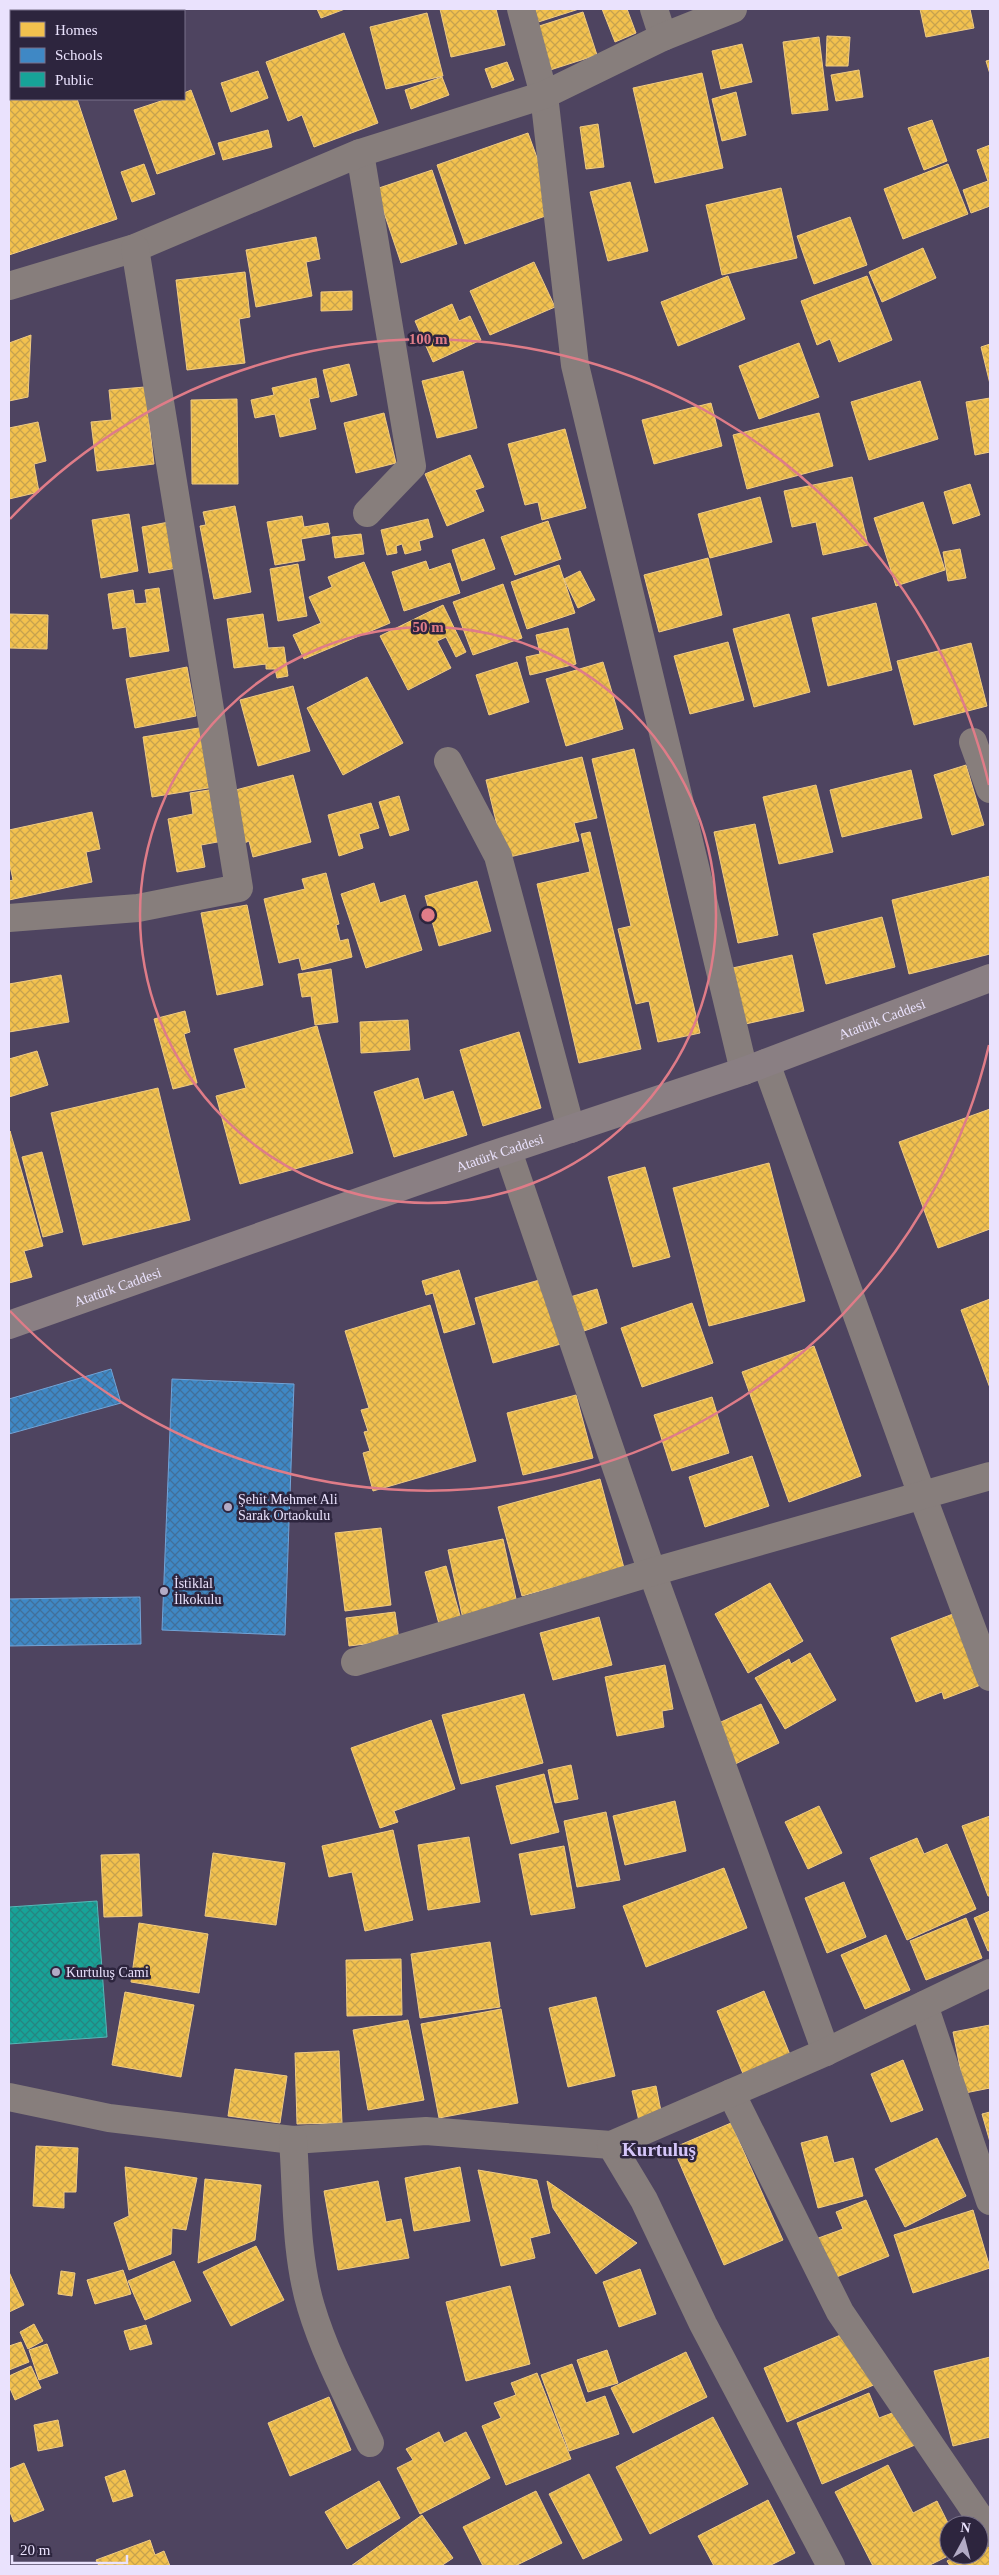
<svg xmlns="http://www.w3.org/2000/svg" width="999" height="2575" viewBox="0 0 999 2575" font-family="Georgia,serif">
	<defs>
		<pattern id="homes-cross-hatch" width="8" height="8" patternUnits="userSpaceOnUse" patternTransform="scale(1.25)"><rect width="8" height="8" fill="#f2c14e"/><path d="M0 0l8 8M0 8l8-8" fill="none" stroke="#c7a24e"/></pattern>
		<pattern id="schools-cross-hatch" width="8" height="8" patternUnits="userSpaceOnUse" patternTransform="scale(1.25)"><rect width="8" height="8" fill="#3f88c5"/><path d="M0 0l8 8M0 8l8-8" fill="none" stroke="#41709b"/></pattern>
		<pattern id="public-cross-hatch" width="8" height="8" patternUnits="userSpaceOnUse" patternTransform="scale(1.25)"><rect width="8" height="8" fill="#17a398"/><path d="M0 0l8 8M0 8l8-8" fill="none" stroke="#258681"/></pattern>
	</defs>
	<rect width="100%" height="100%" fill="#4e4460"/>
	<g fill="url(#homes-cross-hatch)" stroke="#f0cb82">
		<path d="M9 9H69L11 11V14L9 15Z"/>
		<path d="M317 9H345L321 18Z"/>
		<path d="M440 9H496L505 45 451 57Z"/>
		<path d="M527 9H579L532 24Z"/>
		<path d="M602 9H627L636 33 615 42Z"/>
		<path d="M920 9H970L974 28 926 37Z"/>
		<path d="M583 12 597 55 547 71 533 28Z"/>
		<path d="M427 13 443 76 386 89 370 27Z"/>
		<path d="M344 33 378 123 314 147 302 115 288 121 266 62Z"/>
		<path d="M827 36 850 37 848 66H826Z"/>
		<path d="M819 37 828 110 792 114 783 42Z"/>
		<path d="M742 44 752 82 721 89 712 51Z"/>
		<path d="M990 60V74L986 61Z"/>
		<path d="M507 62 514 80 492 88 485 69Z"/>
		<path d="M859 70 863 97 836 101 831 75Z"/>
		<path d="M258 71 268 98 231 112 221 83Z"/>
		<path d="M702 73 723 168 655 183 633 88Z"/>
		<path d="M442 77 449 95 411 109 405 90Z"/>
		<path d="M191 90 215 154 157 174 134 110 167 99H184V93Z"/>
		<path d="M736 92 746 135 722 141 712 99Z"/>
		<path d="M11 93V99H77L117 219 9 255V94Z"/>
		<path d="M932 120 947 161 924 170 908 128Z"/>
		<path d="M598 124 604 167 586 169 580 127Z"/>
		<path d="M268 130 272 147 223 160 218 143Z"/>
		<path d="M528 133 557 212 465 244 437 165Z"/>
		<path d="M990 145V206L971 213 963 190 988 181 977 150Z"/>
		<path d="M144 164 155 194 132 202 121 172Z"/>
		<path d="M948 164 968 214 903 239 884 189Z"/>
		<path d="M432 170 457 244 401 263 376 189Z"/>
		<path d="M630 182 648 251 608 261 590 192Z"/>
		<path d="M781 188 797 258 722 275 706 205Z"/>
		<path d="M850 217 867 265 814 284 797 236Z"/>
		<path d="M316 237 320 259 306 262 312 296 256 307 246 250Z"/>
		<path d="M923 248 936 278 882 302 869 272Z"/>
		<path d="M534 262 555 307 490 335 470 291Z"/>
		<path d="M245 272 250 317 239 319 245 363 187 370 176 280Z"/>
		<path d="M728 276 745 319 678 346 661 302Z"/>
		<path d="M867 276 892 340 839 362 830 339 817 345 801 301Z"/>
		<path d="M352 291V310L321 311V292Z"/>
		<path d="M452 304 459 321 470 316 481 340 433 362 415 321Z"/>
		<path d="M31 335 28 397 9 401V343Z"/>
		<path d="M799 343 819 397 759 419 739 366Z"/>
		<path d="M990 344V384L981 347Z"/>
		<path d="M349 364 357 395 331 402 323 370Z"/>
		<path d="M463 371 477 428 437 438 422 381Z"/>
		<path d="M316 378 319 397 309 399 316 429 280 437 275 414 255 418 251 400 274 395 272 388Z"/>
		<path d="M920 381 938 439 869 460 851 402Z"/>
		<path d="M145 387 154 464 97 471 91 422 112 420 109 390Z"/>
		<path d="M990 398V452L975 455 966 402Z"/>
		<path d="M237 399 238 484H192L191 400Z"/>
		<path d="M711 403 722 446 654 464 642 420Z"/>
		<path d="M384 413 396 463 356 473 344 423Z"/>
		<path d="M819 413 833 466 747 489 733 435Z"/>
		<path d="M38 422 46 461 34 464 39 492 9 499V428Z"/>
		<path d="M565 429 586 508 542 520 538 502 525 505 508 444Z"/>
		<path d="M470 455 484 487 475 490 484 511 447 526 425 474Z"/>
		<path d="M852 477 868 545 823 555 816 522 792 527 784 491Z"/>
		<path d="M970 484 980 515 953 524 944 492Z"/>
		<path d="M760 497 772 542 710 558 698 514Z"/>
		<path d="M923 502 945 570 896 586 874 518Z"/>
		<path d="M235 506 251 592 214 599 200 526 206 525 203 512Z"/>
		<path d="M129 514 138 571 101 578 92 520Z"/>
		<path d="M302 516 304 527 328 523 330 534 301 539 305 560 275 565 267 522Z"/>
		<path d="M428 519 433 537 419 541 421 550 405 554 402 544 396 546 397 553 387 555 381 530Z"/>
		<path d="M548 521 561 559 515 575 501 537Z"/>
		<path d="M169 522 177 568 149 573 142 527Z"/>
		<path d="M361 534 364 554 335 558 332 537Z"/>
		<path d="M484 539 495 569 462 581 452 550Z"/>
		<path d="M960 549 966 578 948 581 943 552Z"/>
		<path d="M708 558 722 615 659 632 644 575Z"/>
		<path d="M426 561 429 570 450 563 460 593 404 611 392 572Z"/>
		<path d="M364 562 390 623 304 659 293 635 321 623 309 597 332 587 328 577Z"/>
		<path d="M298 564 307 616 278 621 270 569Z"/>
		<path d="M559 565 575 613 527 629 511 582Z"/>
		<path d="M580 571 595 600 578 608 564 579Z"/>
		<path d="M503 584 522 638 473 655 453 602Z"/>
		<path d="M159 588 169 651 130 657 126 627 113 629 108 594 133 590 135 604 147 603 145 590Z"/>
		<path d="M876 603 892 670 828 686 812 618Z"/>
		<path d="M443 605 466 652 456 657 446 637 437 641 451 668 408 690 380 636Z"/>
		<path d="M9 614 48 615 47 649 9 648Z"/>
		<path d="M263 614 268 648 284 647 288 676 277 678 275 669H266V664L234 668 227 619Z"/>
		<path d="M789 614 810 692 754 707 733 629Z"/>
		<path d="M568 628 576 664 530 675 526 657 540 654 536 635Z"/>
		<path d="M728 642 744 700 690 714 674 656Z"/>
		<path d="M971 643 987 706 914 725 897 661Z"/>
		<path d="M517 662 529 702 489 715 476 675Z"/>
		<path d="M603 662 623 729 566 746 546 679Z"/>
		<path d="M187 667 196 716 135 728 126 679Z"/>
		<path d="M367 677 403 743 343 775 307 708Z"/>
		<path d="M293 686 310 751 258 766 240 700Z"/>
		<path d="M205 727 214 787 152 797 143 737Z"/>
		<path d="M634 749 700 1033 658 1042 649 1001 636 1004 618 929 631 926 592 759Z"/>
		<path d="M582 757 597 818 574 823 579 841 505 858 486 780Z"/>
		<path d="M966 765 984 825 952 835 934 775Z"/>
		<path d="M911 770 922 818 842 837 830 790Z"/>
		<path d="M293 775 311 842 253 857 249 841 242 844 228 792Z"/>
		<path d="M816 785 833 852 779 864 763 797Z"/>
		<path d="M215 789 223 841 201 845 205 867 177 872 168 819 193 814 190 793Z"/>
		<path d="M399 796 409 830 390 836 379 802Z"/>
		<path d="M371 803 379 828 359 834 363 848 339 856 328 815Z"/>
		<path d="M92 812 100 849 86 852 92 882 9 900V881L13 880 9 861V830Z"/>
		<path d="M755 824 778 935 738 943 714 832Z"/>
		<path d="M590 832 641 1049 579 1063 537 884 590 872 581 834Z"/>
		<path d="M326 873 339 924 336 925 340 941 348 939 352 957 302 970 299 958 279 963 264 899 305 889 302 879Z"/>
		<path d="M990 876V954L909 974 892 900Z"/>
		<path d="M477 881 491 931 439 946 425 896Z"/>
		<path d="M374 883 380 903 405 895 422 950 366 968 341 894Z"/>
		<path d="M247 905 263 985 217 995 201 913Z"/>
		<path d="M882 917 895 967 826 984 813 934Z"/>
		<path d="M792 955 804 1011 741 1025 728 969Z"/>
		<path d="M331 969 338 1022 315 1025 311 996 302 997 298 974Z"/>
		<path d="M61 975 69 1022 9 1032V984Z"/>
		<path d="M185 1011 190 1032 184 1034 197 1083 173 1089 154 1019Z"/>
		<path d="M408 1020 410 1050 361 1053 360 1022Z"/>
		<path d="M317 1026 353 1153 240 1184 216 1096 246 1088 234 1049Z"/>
		<path d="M519 1032 541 1108 483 1126 460 1050Z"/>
		<path d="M37 1051 48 1085 9 1097V1059Z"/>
		<path d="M418 1078 424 1100 453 1091 467 1135 394 1157 374 1092Z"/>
		<path d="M158 1088 190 1220 83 1245 51 1113Z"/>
		<path d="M990 1109V1229L938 1248 899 1142Z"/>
		<path d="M10 1131 43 1246 24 1251 32 1277 9 1283Z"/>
		<path d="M42 1152 63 1232 43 1237 22 1157Z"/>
		<path d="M769 1163 805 1301 709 1326 673 1188Z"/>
		<path d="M645 1167 670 1257 633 1267 608 1177Z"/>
		<path d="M459 1270 475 1324 444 1333 433 1293 426 1295 422 1281Z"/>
		<path d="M543 1279 561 1344 493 1363 475 1298Z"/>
		<path d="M597 1289 607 1323 581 1332 570 1297Z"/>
		<path d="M990 1299V1388L961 1310Z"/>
		<path d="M692 1303 713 1363 642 1387 621 1328Z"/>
		<path d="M430 1305 476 1461 373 1491 363 1453 370 1451 364 1432 368 1431 361 1410 369 1408 345 1331Z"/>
		<path d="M814 1346 861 1476 789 1502 742 1372Z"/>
		<path d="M576 1395 593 1458 523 1475 507 1413Z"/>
		<path d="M712 1397 729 1453 672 1471 654 1415Z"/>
		<path d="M752 1456 769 1506 705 1527 689 1477Z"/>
		<path d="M600 1479 624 1568 522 1596 498 1507Z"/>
		<path d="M381 1528 391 1605 345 1611 335 1533Z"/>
		<path d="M503 1539 518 1608 463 1619 448 1550Z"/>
		<path d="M446 1566 461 1619 439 1624 425 1572Z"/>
		<path d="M770 1583 803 1641 748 1673 715 1614Z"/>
		<path d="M395 1612 399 1640 349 1646 346 1618Z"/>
		<path d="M958 1612 986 1683 944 1699 942 1692 916 1702 891 1638Z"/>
		<path d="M599 1617 612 1665 553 1680 540 1633Z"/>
		<path d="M810 1653 836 1700 785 1729 755 1678 789 1659 791 1664Z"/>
		<path d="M665 1665 673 1709 662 1711 664 1727 617 1736 605 1677Z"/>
		<path d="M524 1694 543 1763 461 1784 442 1715Z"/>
		<path d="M761 1704 779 1743 731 1766 712 1726Z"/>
		<path d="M431 1720 455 1789 394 1811 398 1822 380 1828 351 1748Z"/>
		<path d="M571 1765 578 1799 555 1803 548 1770Z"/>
		<path d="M544 1774 559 1832 511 1844 496 1786Z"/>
		<path d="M675 1801 686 1851 625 1865 613 1816Z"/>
		<path d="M819 1806 842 1853 808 1869 785 1822Z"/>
		<path d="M606 1812 620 1880 577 1887 564 1821Z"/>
		<path d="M990 1816V1896H988L962 1826Z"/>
		<path d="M393 1830 413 1920 365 1931 352 1872 329 1877 322 1846Z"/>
		<path d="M469 1837 480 1902 428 1910 418 1845Z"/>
		<path d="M917 1838 924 1854 947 1844 976 1909 907 1940 870 1858Z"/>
		<path d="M564 1846 575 1908 531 1915 519 1854Z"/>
		<path d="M213 1853 285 1863 276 1925 205 1916Z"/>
		<path d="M139 1854 142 1916 104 1917 101 1855Z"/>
		<path d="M724 1868 747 1928 646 1967 623 1906Z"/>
		<path d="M844 1882 866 1937 827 1953 805 1898Z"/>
		<path d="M990 1911V1950L988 1951 974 1918Z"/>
		<path d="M966 1918 982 1958 926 1980 910 1941Z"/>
		<path d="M139 1923 208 1934 199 1993 131 1982Z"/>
		<path d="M886 1935 910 1990 865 2009 841 1955Z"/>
		<path d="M490 1942 500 2007 420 2018 411 1954Z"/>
		<path d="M401 1959 402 2015 347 2016 346 1960Z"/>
		<path d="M764 1991 793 2062 746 2081 717 2011Z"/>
		<path d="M125 1992 194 2005 181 2077 112 2065Z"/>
		<path d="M596 1997 615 2076 568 2087 549 2008Z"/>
		<path d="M501 2009 518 2103 439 2118 421 2024Z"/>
		<path d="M408 2020 424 2100 368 2110 353 2030Z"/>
		<path d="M990 2025V2088L965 2093 953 2032Z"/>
		<path d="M339 2051 342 2123 297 2124 295 2053Z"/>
		<path d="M903 2060 923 2110 891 2122 871 2074Z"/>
		<path d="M235 2069 287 2076 280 2123 228 2116Z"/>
		<path d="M656 2086 662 2116 639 2121 632 2091Z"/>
		<path d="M990 2112V2142L982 2114Z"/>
		<path d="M731 2123 783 2240 724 2265 673 2148Z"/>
		<path d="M827 2136 834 2163 853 2158 863 2196 818 2208 801 2143Z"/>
		<path d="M937 2138 966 2196 905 2227 875 2169Z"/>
		<path d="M36 2146 78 2148 76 2192H64V2208L33 2206Z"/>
		<path d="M125 2167 197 2178 186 2230 172 2228 171 2254 129 2270 114 2223 129 2216Z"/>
		<path d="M460 2167 470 2221 414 2231 405 2178Z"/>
		<path d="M478 2170 537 2180 550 2233 530 2238 535 2258 501 2266Z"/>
		<path d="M205 2179 261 2185 255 2240 198 2263Z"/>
		<path d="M378 2181 386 2222 401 2219 409 2258 338 2270 324 2191Z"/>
		<path d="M547 2181 637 2243 596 2274 553 2208Z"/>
		<path d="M866 2200 889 2256 829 2280 813 2240 843 2229 836 2212Z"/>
		<path d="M973 2210 990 2268 913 2293 894 2235Z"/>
		<path d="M256 2246 284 2300 231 2326 203 2272Z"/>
		<path d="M174 2261 191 2301 145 2320 128 2281Z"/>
		<path d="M640 2269 656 2314 619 2327 603 2282Z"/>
		<path d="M123 2270 131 2294 95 2304 87 2280Z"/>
		<path d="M61 2271 75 2273 72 2296 58 2294Z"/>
		<path d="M9 2272 24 2305 9 2312Z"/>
		<path d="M510 2286 530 2364 466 2381 446 2302Z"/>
		<path d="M34 2324 43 2341 28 2349 20 2332Z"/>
		<path d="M146 2325 152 2344 130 2350 124 2331Z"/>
		<path d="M852 2330 876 2384 787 2422 764 2368Z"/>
		<path d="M21 2342 29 2362 9 2370V2346Z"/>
		<path d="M47 2344 58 2373 39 2380 29 2350Z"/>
		<path d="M607 2350 618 2383 588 2392 577 2360Z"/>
		<path d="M686 2352 707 2397 633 2433 611 2388Z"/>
		<path d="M990 2357V2437L953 2446 934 2371Z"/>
		<path d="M572 2364 586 2403 605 2396 619 2434 569 2451 541 2375Z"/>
		<path d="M31 2366 41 2388 15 2400 9 2386V2376Z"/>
		<path d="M537 2373 571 2459 506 2485 482 2426 501 2418 494 2403 516 2395 511 2383Z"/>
		<path d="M869 2393 879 2418 900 2410 915 2445 822 2484 797 2423Z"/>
		<path d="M329 2397 351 2450 290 2476 268 2423Z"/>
		<path d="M713 2417 748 2484 650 2534 616 2467Z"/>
		<path d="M58 2420 63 2446 38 2451 34 2425Z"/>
		<path d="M439 2432 444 2443 466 2432 490 2478 420 2514 397 2468 413 2460 406 2449Z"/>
		<path d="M24 2463 44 2510 14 2522 9 2510V2469Z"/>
		<path d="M888 2465 913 2513 937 2501 949 2525 950 2555 928 2566H873L835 2492Z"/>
		<path d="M125 2470 133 2496 113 2502 105 2477Z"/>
		<path d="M589 2474 622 2540 583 2559 549 2494Z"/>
		<path d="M379 2481 400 2518 347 2549 325 2512Z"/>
		<path d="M536 2491 562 2543 515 2566H483L463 2527Z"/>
		<path d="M768 2500 795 2553 769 2566H714L698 2536Z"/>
		<path d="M422 2515 453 2558 441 2566H351Z"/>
		<path d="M988 2538 990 2542V2566H950L947 2561 958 2555H979V2543Z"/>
		<path d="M150 2540 155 2555 164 2551 170 2566H99L96 2560Z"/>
	</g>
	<g fill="url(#schools-cross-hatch)" stroke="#72a3d6">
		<path d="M111 1369 121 1403 9 1434V1399Z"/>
		<path d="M172 1379 294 1384 285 1635 162 1630Z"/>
		<path d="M140 1597 141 1644 9 1646V1599Z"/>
	</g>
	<path fill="url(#public-cross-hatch)" stroke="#56b6b6" d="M97 1901 107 2037 9 2044V1907Z"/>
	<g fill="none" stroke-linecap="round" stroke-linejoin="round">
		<g stroke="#877e7c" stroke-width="28">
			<path d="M521 9 544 95 575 365 744 1071"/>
			<path d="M654 9 663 37"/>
			<path d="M86 11 92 9"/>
			<path d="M9 46 11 45"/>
			<path d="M360 153 412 466 367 513"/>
			<path d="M9 286 135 248 360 153 544 95 663 37 733 9"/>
			<path d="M973 742 990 789"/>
			<path d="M448 761 498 856 571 1129"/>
			<path d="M9 918 138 908 239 888 135 248"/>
			<path d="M766 1063 922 1495 990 1677"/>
			<path d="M508 1151 652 1572 826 2052"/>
			<path d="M355 1662 652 1572 990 1476"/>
			<path d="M924 2005 990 2201"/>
			<path d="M731 2093 840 2312 990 2533"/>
			<path d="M9 2097 109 2118 293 2140 426 2131 611 2145 644 2200 703 2324 831 2566"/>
			<path d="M293 2140C297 2194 295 2254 311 2307 325 2354 349 2399 370 2443"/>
			<path d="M611 2145 826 2052 990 1973"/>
		</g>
		<path stroke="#8a7f83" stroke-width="28" id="s1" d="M9 1325 486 1157 744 1071 990 978"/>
	</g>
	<g fill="none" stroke="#df7c88" stroke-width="2.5">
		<circle cx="428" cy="915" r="288"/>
		<path d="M989 1045A576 576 0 0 1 10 1311M10 519A576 576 0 0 1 989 785"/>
	</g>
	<g fill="#b3abc6" stroke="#2d253e" stroke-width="2">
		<circle cx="228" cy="1507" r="5"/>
		<circle cx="164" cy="1591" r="5"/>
		<circle cx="56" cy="1972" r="5"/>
	</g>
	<g text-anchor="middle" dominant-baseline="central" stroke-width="5" stroke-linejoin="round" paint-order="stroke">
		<g font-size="14" fill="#eae2fd" stroke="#2d253e">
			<text stroke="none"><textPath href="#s1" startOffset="925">Atatürk Caddesi</textPath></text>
			<text stroke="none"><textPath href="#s1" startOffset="520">Atatürk Caddesi</textPath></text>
			<text stroke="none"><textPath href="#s1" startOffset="115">Atatürk Caddesi</textPath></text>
		</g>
		<g font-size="14" fill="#eae2fd" stroke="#2d253e" text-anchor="start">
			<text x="238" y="1499">Şehit Mehmet Ali<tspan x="238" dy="16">Sarak Ortaokulu</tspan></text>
			<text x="174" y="1583">İstiklal<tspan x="174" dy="16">İlkokulu</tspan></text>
			<text x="66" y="1972">Kurtuluş Cami</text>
		</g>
		<g font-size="19" font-weight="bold" fill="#d5c6fa" stroke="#2d253e">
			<text x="659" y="2149">Kurtuluş</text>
		</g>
	</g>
	<circle cx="428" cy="915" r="8" fill="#df7c88" stroke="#2d253e" stroke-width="2.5"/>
	<g font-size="15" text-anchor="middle" font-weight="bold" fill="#df7c88" stroke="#2d253e" stroke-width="5" stroke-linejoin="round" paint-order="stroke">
		<text x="428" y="344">100 m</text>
		<text x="428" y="632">50 m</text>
	</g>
	<rect width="999" height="2575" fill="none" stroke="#eae2fd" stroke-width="20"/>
	<rect x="10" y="10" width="175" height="90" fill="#2d253e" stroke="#79718a"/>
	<rect x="20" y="22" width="25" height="15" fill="#f2c14e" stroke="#79718a"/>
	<text x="55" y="35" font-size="15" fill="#eae2fd">Homes</text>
	<rect x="20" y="48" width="25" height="15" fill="#3f88c5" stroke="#79718a"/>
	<text x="55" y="60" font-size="15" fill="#eae2fd">Schools</text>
	<rect x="20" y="72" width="25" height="15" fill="#17a398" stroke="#79718a"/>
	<text x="55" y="85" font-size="15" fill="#eae2fd">Public</text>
	<g transform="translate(964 2540) rotate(7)"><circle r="24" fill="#2d253e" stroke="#79718a"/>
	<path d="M0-4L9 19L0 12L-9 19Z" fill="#b3abc6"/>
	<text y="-8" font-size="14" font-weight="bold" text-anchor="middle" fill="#eae2fd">N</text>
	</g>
	<path d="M12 2555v8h115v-8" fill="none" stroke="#eae2fd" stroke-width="2.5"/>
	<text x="20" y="2555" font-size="15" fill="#eae2fd" stroke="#2d253e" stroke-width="4" paint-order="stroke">20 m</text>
</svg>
